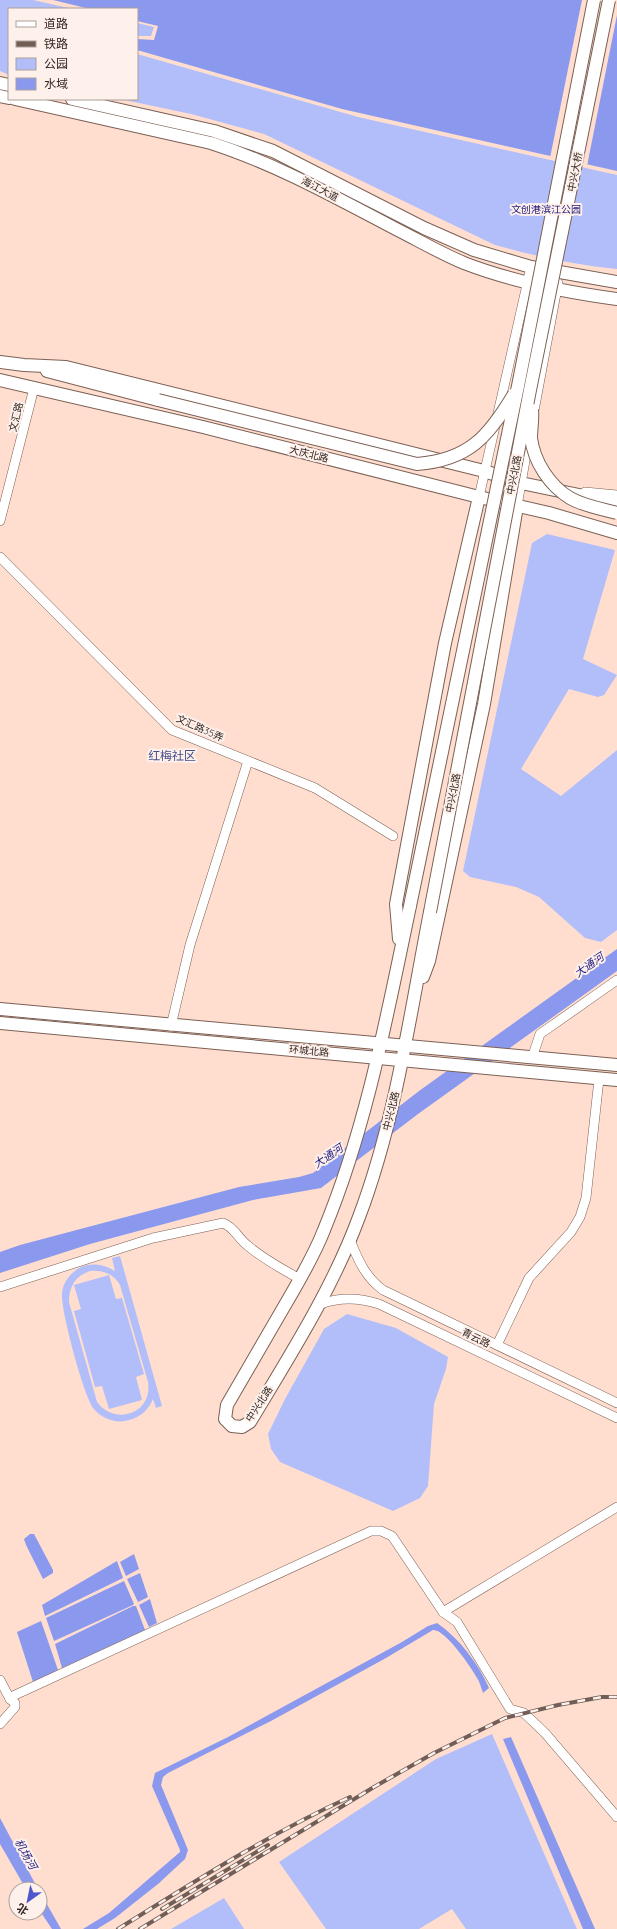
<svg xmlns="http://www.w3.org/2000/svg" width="617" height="1929" viewBox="0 0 617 1929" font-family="Quicksand,'Noto Sans SC',sans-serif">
	<rect width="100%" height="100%" fill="#ffded0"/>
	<g fill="#b2befa" fill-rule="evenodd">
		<path d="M0 0H33L73 9H9V75L0 71Z"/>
		<path d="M137 23 154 27 151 36H137Z"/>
		<path d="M137 54 358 117 617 175V269C575 265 535 256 495 245L264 134 191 114 120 99H137Z"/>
		<path d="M547 534 615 550 583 659 617 675 604 695 598 697 569 689 521 769 561 796 617 750V930L601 942 585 938 539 897 516 887 470 877 463 871 532 543Z"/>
		<path d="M120 1256 162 1406 156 1408 153 1399C149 1409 141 1417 129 1420 117 1424 102 1419 94 1409 84 1397 60 1308 62 1293 63 1282 71 1272 81 1267 93 1262 105 1265 115 1271L112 1258ZM90 1271C102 1270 114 1274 120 1285L148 1382C153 1414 115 1426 97 1402L69 1302C69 1287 75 1276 90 1271Z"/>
		<path d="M109 1275 116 1299 122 1298 144 1374 136 1377 142 1400 109 1409 102 1386 95 1387 74 1311 81 1309 74 1285Z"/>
		<path d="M347 1314 396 1328 448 1357 446 1369 434 1404 428 1486 420 1498 393 1511 280 1462 271 1449 268 1434 285 1399 324 1329Z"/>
		<path d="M492 1734 577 1929H466L452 1909 419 1929H326L279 1862 436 1759Z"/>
		<path d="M224 1898 244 1929H171Z"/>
	</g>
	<g fill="#8a99ee">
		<path d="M53 0H617V171L342 109 137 50V39L154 40 158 26 137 21V9H90Z"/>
		<path d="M617 949V971L418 1114 321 1188 253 1200 90 1244 0 1273V1252L20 1245 239 1187 299 1177 313 1173 419 1091Z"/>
		<path d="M30 1534H34L53 1570V1573L43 1579 26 1545 24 1539Z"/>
		<path d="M134 1554 139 1569 126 1576 120 1562Z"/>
		<path d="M117 1561 123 1578 45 1616 42 1605Z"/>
		<path d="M140 1573 148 1597 138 1602 127 1579Z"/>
		<path d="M124 1581 134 1604 133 1605 54 1641 46 1618Z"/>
		<path d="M150 1599 157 1623 149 1627 139 1605Z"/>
		<path d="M133 1606H136L145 1630 62 1668 55 1644Z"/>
		<path d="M41 1621 58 1670 33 1682 17 1632Z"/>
		<path d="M437 1623C460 1639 478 1663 489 1688L483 1693C481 1688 480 1682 477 1678 471 1667 445 1629 433 1630L386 1658 271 1721 168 1773 163 1777 161 1785 186 1845 188 1850 185 1859 158 1884 115 1918 97 1929H83L109 1913 180 1852V1850L152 1786 155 1773 228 1737 402 1642 428 1626Z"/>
		<path d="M511 1737 595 1929H583L503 1739Z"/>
		<path d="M0 1818 38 1889H26L0 1844Z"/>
		<path d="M40 1892 61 1929H62H52L40 1911Z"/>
	</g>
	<path fill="#ffded0" d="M582 0H617V15L587 166 550 158Z"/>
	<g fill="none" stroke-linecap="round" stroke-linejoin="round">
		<defs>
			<g id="minor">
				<path d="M533 416 558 283"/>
				<path d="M585 492 617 495"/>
				<path d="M479 497 531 267"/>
				<path d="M517 506 529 438"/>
				<path d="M0 521 34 388"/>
				<path d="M0 557 172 730 315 788 393 836"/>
				<path d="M171 1026 190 945 248 761"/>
				<path d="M532 1058 540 1034 617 980"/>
				<path d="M350 1240C358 1260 366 1278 383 1290L617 1403"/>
				<path d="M0 1287 153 1238 223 1223C234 1227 238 1238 247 1245 263 1259 282 1269 300 1279"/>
				<path d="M321 1304C340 1297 360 1298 379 1304L617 1418"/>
				<path d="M497 1345 529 1278 571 1232 580 1217 586 1198 599 1079"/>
				<path d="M443 1612 457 1622 510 1709 524 1713 545 1733 617 1817"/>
				<path d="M0 1680 10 1699 15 1703V1707L0 1724"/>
				<path d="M10 1699 15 1695 371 1531H381L392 1536 443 1612 617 1507"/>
			</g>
			<g id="major">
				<path d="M0 83 9 85"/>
				<path d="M0 96 9 98"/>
				<path d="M15 99 211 143C276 164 335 197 396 229 418 240 440 253 464 263 513 282 565 292 617 299"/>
				<path d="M72 99 214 131 273 151 424 228 474 250 531 267 617 282"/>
				<path d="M0 362 24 365 66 367 484 471 521 483 617 503"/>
				<path d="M47 371 158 400"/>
				<path d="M0 380 203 427 479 497 549 513 617 533"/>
				<path d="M410 906C387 1015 367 1126 324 1230 314 1256 299 1281 285 1305 266 1338 246 1372 227 1405L225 1419 232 1426 242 1427 250 1422C290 1355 332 1290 359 1217 396 1119 410 1014 430 912"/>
				<path d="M399 939 396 904 445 643 479 497"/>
				<path d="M423 977 429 961 484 704 517 506"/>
				<path d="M0 1009 617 1065"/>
				<path d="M0 1023 617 1080"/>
			</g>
		</defs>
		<use href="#minor" stroke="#7c6054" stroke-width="10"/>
		<use href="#major" stroke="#7c6054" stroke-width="14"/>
		<use href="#minor" stroke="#fff" stroke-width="9"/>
		<use href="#major" stroke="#fff" stroke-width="12"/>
		<defs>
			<g id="rail">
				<path d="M162 1909 268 1845"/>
				<path d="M118 1929C194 1882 269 1834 350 1797"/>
				<path d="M140 1929 374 1787 434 1753 505 1718 558 1705 602 1697H617"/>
			</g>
		</defs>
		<use href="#rail" stroke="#715f57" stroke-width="4"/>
		<use href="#rail" stroke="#fef0ea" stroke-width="2.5" stroke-dasharray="8" stroke-linecap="butt"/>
		<defs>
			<g id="major-bridge">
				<path d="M158 400 417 464C469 460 489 436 514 394"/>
				<path d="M532 410C533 419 531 429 531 438 534 462 550 486 570 498 584 506 602 509 617 513"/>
				<path d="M410 906 518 386 594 0"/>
				<path d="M430 912 530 390 609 0"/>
			</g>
		</defs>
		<use href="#major-bridge" stroke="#7c6054" stroke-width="14" stroke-linecap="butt"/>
		<use href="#major-bridge" stroke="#fff" stroke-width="12"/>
	</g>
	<g text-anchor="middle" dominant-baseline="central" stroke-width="4" stroke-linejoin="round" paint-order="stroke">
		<g font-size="10" fill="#322621" stroke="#fef0ea">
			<text transform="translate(575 172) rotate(-79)">中兴大桥</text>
			<text transform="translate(320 189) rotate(27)">海江大道</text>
			<text transform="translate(16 417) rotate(-76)">文汇路</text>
			<text transform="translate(309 454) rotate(14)">大庆北路</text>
			<text transform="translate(514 475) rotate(-79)">中兴北路</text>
			<text transform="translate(200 728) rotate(24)">文汇路35弄</text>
			<text transform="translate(453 793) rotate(-79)">中兴北路</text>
			<text transform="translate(309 1051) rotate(5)">环城北路</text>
			<text transform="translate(391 1111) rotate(-76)">中兴北路</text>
			<text transform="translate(476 1338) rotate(26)">青云路</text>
			<text transform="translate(259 1404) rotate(-57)">中兴北路</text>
		</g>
		<g font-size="10" fill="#221c7d" stroke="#fef0ea">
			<text x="546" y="209">文创港滨江公园</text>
		</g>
		<g font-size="11" font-style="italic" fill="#252283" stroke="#fef0ea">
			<text transform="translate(589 965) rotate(-35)">大通河</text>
			<text transform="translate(328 1156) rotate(-34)">大通河</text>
			<text transform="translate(26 1854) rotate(61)">机场河</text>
		</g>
		<g font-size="12" fill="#454e8b" stroke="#fef0ea">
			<text x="172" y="755">红梅社区</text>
		</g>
	</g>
	<rect x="8" y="8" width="130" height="92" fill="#fef0ea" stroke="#ac9f9a"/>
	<rect x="16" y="21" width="20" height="6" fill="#ffffff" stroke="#ac9f9a"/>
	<text x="44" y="28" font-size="12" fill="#322621">道路</text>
	<rect x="16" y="41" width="20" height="6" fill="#715f57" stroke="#ac9f9a"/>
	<text x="44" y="48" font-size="12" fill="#322621">铁路</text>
	<rect x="16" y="58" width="20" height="12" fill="#b2befa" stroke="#ac9f9a"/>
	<text x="44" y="68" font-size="12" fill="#322621">公园</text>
	<rect x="16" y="78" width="20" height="12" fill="#8a99ee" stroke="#ac9f9a"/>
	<text x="44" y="88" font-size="12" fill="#322621">水域</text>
	<g transform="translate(28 1901) rotate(213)"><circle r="19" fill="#fef0ea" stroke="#ac9f9a"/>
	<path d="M0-3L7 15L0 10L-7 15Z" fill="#4f57cd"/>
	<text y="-6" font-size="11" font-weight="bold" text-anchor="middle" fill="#322621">北</text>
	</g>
</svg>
